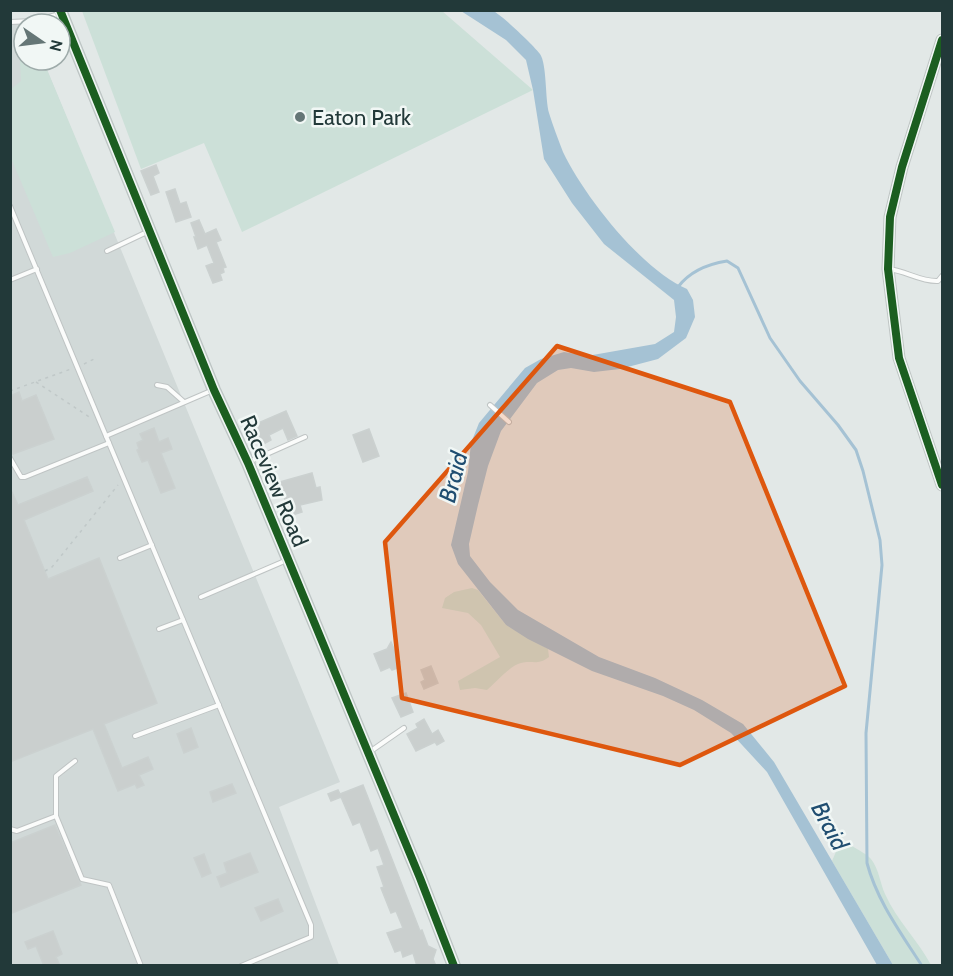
<svg xmlns="http://www.w3.org/2000/svg" width="953" height="976" viewBox="0 0 953 976" font-family="Cabin,sans-serif">
	<rect width="100%" height="100%" fill="#e2e8e7"/>
	<path fill="#d1d9d8" d="M27 21 29 24H24V60H43L340 782 279 807 339 965H11L10 23Z"/>
	<g fill="#cce0d8">
		<path d="M82 11H442L533 90 242 232 204 143 141 169Z"/>
		<path d="M24 37V60H43L115 232 70 253 53 257 11 158V89L21 81 19 39Z"/>
		<path d="M472 588 478 590 506 625 548 649 549 657C537 666 533 660 521 663 511 665 495 683 487 690L475 688 460 690 458 681 500 657 481 625 468 613 442 608 445 598 454 592Z"/>
		<path d="M852 846C858 850 867 854 871 859 879 869 880 883 885 894 897 921 918 940 931 965H893L832 861 838 847Z"/>
	</g>
	<path fill="#a5c2d4" d="M461 11C470 11 484 8 493 11 501 14 535 47 540 54 547 64 545 99 549 113 553 126 558 139 563 152 584 196 642 270 687 289L693 300 695 317 686 338 658 359 620 369 594 372 571 368 558 370 537 383 501 431 488 466 478 505 469 544 470 556 490 582 518 610 599 657 655 678 702 700 743 724 774 762 893 965H877L767 772 731 733 694 710 663 696 592 671 528 639 506 625 458 564 451 545 468 472 471 443 479 423 525 368 541 359 564 352 587 356 655 344 674 332 676 317 674 300 604 244 572 203 544 159 533 90 526 60 506 40Z"/>
	<g fill="none" stroke-linecap="round" stroke-linejoin="round">
		<path stroke="#a5c2d4" stroke-width="3" d="M678 287C690 271 708 264 727 261L738 268 770 338 800 381 838 425 856 450 863 471 880 540 882 565 866 733 867 863C877 901 901 933 922 966"/>
	</g>
	<g fill="#cacfce" stroke="#cbd1d0" stroke-width="1.5">
		<path d="M156 165 159 173 153 176 159 192 151 195 141 171Z"/>
		<path d="M175 189 180 204 186 202 191 217 176 222 166 192Z"/>
		<path d="M199 220 205 234 216 229 221 240 216 242 226 267 223 268 224 272 220 274 222 280 213 283 206 266 214 263 207 245 198 249 194 237H196L191 223Z"/>
		<path d="M19 392 22 401 36 395 54 439 13 454 10 447V396Z"/>
		<path d="M286 411 297 436 288 440 283 428 269 435 271 440 260 446 251 426Z"/>
		<path d="M154 428 159 442 168 438 172 449 161 453 175 488 161 493 148 460 142 462 137 450 139 449 137 443 143 440 140 434Z"/>
		<path d="M369 429 379 456 363 462 353 435Z"/>
		<path d="M312 473 316 488 320 487 322 500 300 505 302 512 289 516 283 492 278 493 276 483Z"/>
		<path d="M87 477 93 491 24 520 48 579 99 558 157 703 104 724 122 768 148 757 153 769 139 775 144 785 137 788 135 784 118 791 93 729 10 762V488L18 505Z"/>
		<path d="M391 642 400 662 398 663 400 667 392 670 390 667 381 671 374 654 387 649Z"/>
		<path d="M431 666 438 683 424 689 421 682 425 680 421 670Z"/>
		<path d="M406 693 413 712 401 717 392 698Z"/>
		<path d="M424 719 432 734 438 730 444 741 437 745 435 742 416 751 407 734 418 728 416 724Z"/>
		<path d="M191 728 198 747 184 753 177 734Z"/>
		<path d="M232 784 236 793 213 802 210 792Z"/>
		<path d="M363 785 420 931 422 930 428 946 436 950 433 959 436 966H417L413 953 403 957 401 950 395 952 387 933 403 928 396 911 391 913 381 888 384 887 377 867 384 865 378 848 371 851 360 822 353 825 341 797 331 801 328 794 338 790 340 794Z"/>
		<path d="M55 825 81 885 10 914V843Z"/>
		<path d="M250 853 258 872 221 887 217 877 227 873 224 863Z"/>
		<path d="M204 854 211 873 202 877 194 858Z"/>
		<path d="M278 899 283 911 261 921 255 908Z"/>
		<path d="M53 931 62 954 56 957 60 966H44L36 946 28 949 25 942Z"/>
	</g>
	<g fill="none" stroke-linecap="round" stroke-linejoin="round">
		<defs>
			<g id="lane">
				<path d="M10 22 33 21 60 14"/>
				<path d="M10 206 106 436"/>
				<path d="M107 251 147 232"/>
				<path d="M889 269C906 271 921 282 938 281L942 276"/>
				<path d="M10 280 37 269"/>
				<path d="M157 385 167 387 184 402"/>
				<path d="M213 390 106 436 311 925V937L241 966"/>
				<path d="M490 405 509 422"/>
				<path d="M10 458 21 477H25L109 443"/>
				<path d="M251 461 305 437"/>
				<path d="M120 558 152 545"/>
				<path d="M201 597 287 560"/>
				<path d="M159 629 183 620"/>
				<path d="M135 736 219 705"/>
				<path d="M371 751 404 728"/>
				<path d="M56 816V776L75 761"/>
				<path d="M10 829 17 831 56 816 82 879 109 885 141 966"/>
			</g>
			<path id="secondary" d="M942 40 902 167 890 217 888 269 899 358 942 485"/>
			<path id="primary" d="M60 10 214 390 248 463 288 559 420 878 454 966"/>
		</defs>
		<use href="#lane" stroke="#bfc4c4" stroke-width="6"/>
		<use href="#secondary" stroke="#bfc5c4" stroke-width="13"/>
		<use href="#primary" stroke="#bcc4c3" stroke-width="14"/>
		<g stroke="#c0c8c8" stroke-width="1.5" stroke-dasharray="3 4.5" stroke-linecap="butt">
			<path d="M84 364 94 359"/>
			<path d="M36 382 91 418"/>
			<path d="M10 391 71 369"/>
			<path d="M45 571 52 567 57 561 118 485"/>
		</g>
		<use href="#lane" stroke="#fbfcfb" stroke-width="4"/>
		<use href="#secondary" stroke="#fbfcfb" stroke-width="10"/>
		<use href="#primary" stroke="#ced4d4" stroke-width="12"/>
		<defs>
			<g id="cycleway">
				<path d="M60 10 214 390 248 463 288 559 420 878 454 966"/>
				<path d="M942 40 902 167 890 217 888 269 899 358 942 485"/>
			</g>
		</defs>
		<use href="#cycleway" stroke="#f1f7f5" stroke-width="11"/>
		<use href="#cycleway" stroke="#1b5e20" stroke-width="8"/>
	</g>
	<path fill="#de570e" fill-opacity="0.2" stroke="#de570e" stroke-width="4.5" stroke-linejoin="round" d="M557 346 730 402 845 686 680 765 402 698 385 542Z"/>
	<circle fill="#657676" stroke="#f1f7f5" stroke-width="2" cx="300" cy="117" r="6"/>
	<g text-anchor="middle" dominant-baseline="central" stroke-width="5" stroke-linejoin="round" paint-order="stroke">
		<g font-size="22" fill="#223939" stroke="#f1f7f5" text-anchor="start">
			<text x="312" y="117">Eaton Park</text>
		</g>
		<g font-size="22" fill="#223939" stroke="#f1f7f5">
			<text transform="translate(274 481) rotate(67)">Raceview Road</text>
		</g>
		<g font-size="24" font-style="italic" fill="#204e71" stroke="#f1f7f5">
			<text transform="translate(453 477) rotate(-75)">Braid</text>
			<text transform="translate(830 826) rotate(62)">Braid</text>
		</g>
	</g>
	<rect width="953" height="976" fill="none" stroke="#223939" stroke-width="24"/>
	<g transform="translate(42 42) rotate(104)"><circle r="28" fill="#f1f7f5" stroke="#9eabaa" stroke-width="1.5"/>
	<path d="M0-4.5L10 22L0 15L-10 22Z" fill="#657676"/>
	<text y="-9" font-size="16" font-weight="bold" text-anchor="middle" fill="#223939">N</text>
	</g>
</svg>
